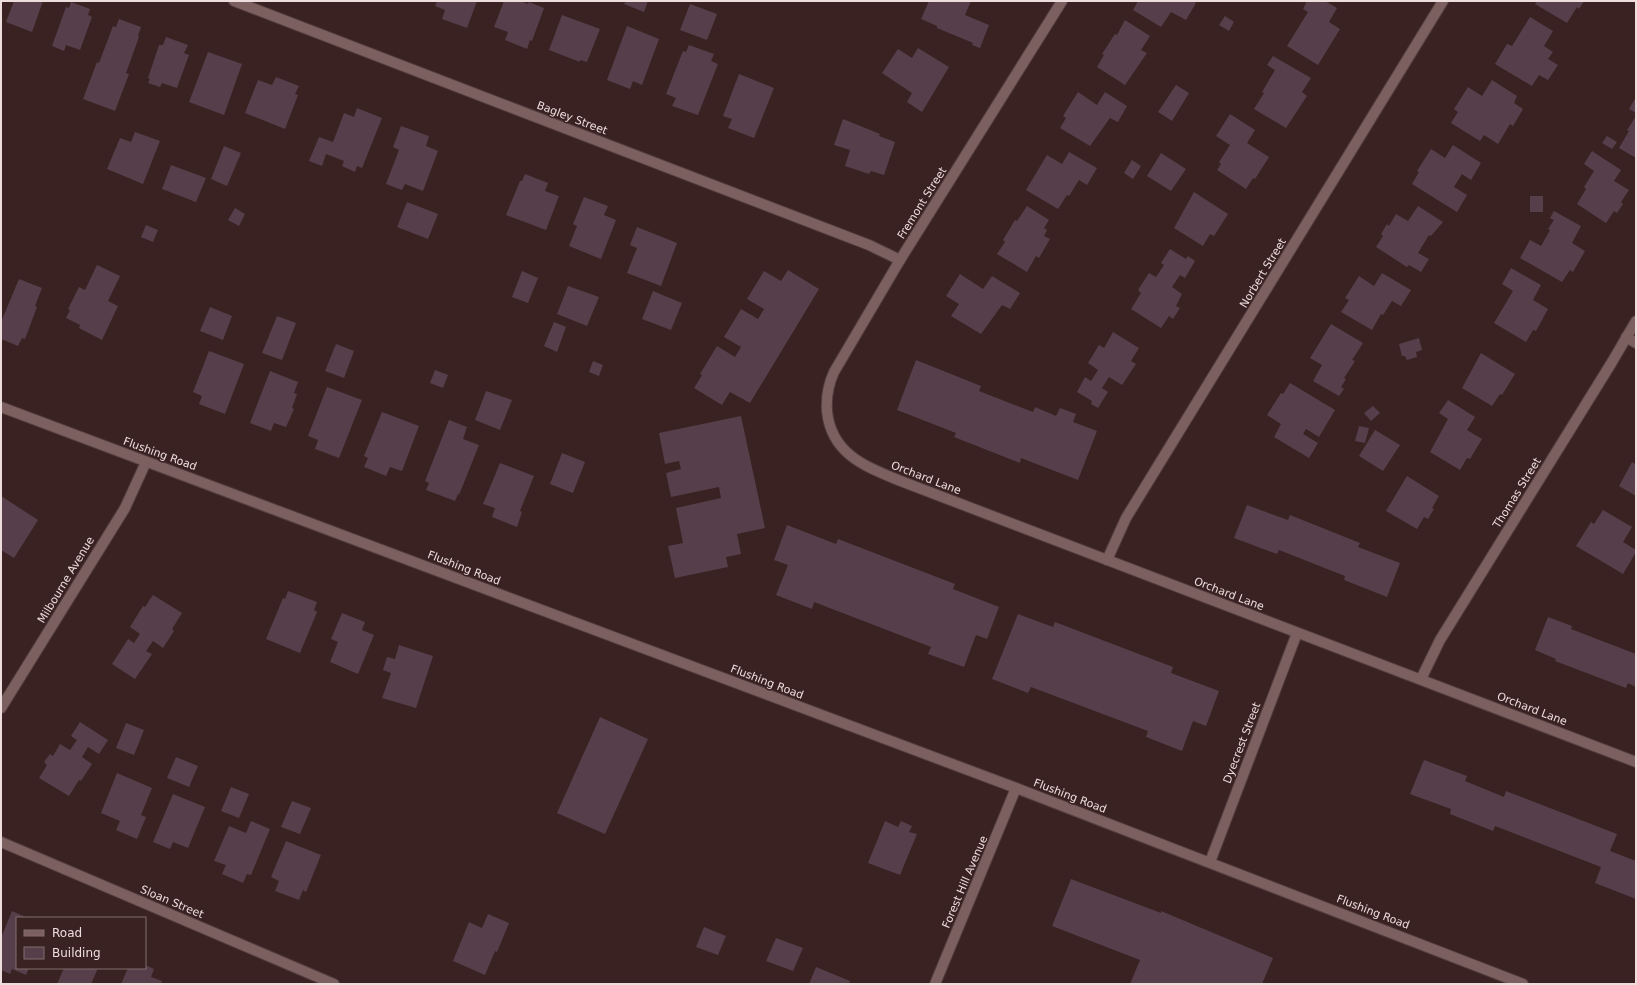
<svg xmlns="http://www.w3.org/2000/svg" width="1637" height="985" viewBox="0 0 1637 985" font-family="'DejaVu Sans',sans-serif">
	<rect width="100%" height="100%" fill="#3a2222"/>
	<g fill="#563f4b">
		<path d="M14 1H43L32 32 6 22Z"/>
		<path d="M437 1H477L467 28 442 19 445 10 435 6Z"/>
		<path d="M504 1H520L528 4 529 2 544 8 532 41 530 40 527 49 505 40 508 32 494 27Z"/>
		<path d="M626 1H648L644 12 624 4Z"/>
		<path d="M929 1H971L965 15 989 25 980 48 972 45 973 43 937 28V26L921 19Z"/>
		<path d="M1138 1H1193L1196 3 1186 20 1171 12 1161 27 1133 10Z"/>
		<path d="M1307 1H1325L1337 8 1329 22 1340 29 1318 65 1287 46 1308 12 1303 9Z"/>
		<path d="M1537 1H1584L1579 9 1577 7 1567 23 1535 4Z"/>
		<path d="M71 2 90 9 88 15 92 17 80 50 66 45 64 51 52 46 66 7 69 8Z"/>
		<path d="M690 4 717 14 707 40 680 30Z"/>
		<path d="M562 15 600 29 587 62 580 60V62L549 50Z"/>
		<path d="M1225 16 1234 22 1229 31 1219 25Z"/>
		<path d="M1530 17 1553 31 1544 46 1553 52 1548 59 1558 65 1548 80 1539 75 1532 86 1495 64 1507 44 1512 46Z"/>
		<path d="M119 19 141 27 138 36 139 37 126 73 129 74 115 111 83 99 97 62 99 63 113 26 116 27Z"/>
		<path d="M1125 20 1150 36 1141 50 1147 53 1125 85 1097 67 1104 55 1102 54 1115 34 1117 35Z"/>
		<path d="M627 26 659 39 642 85 633 81 630 89 607 80Z"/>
		<path d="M166 37 188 45 184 53 189 55 177 88 162 83 160 87 148 83 150 79 148 78 159 45H163Z"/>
		<path d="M689 45 714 54 711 61 718 64 698 115 672 106 676 98 666 94 683 51 686 52Z"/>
		<path d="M918 48 949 67 922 112 907 102 912 93 882 73 898 49 912 58Z"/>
		<path d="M208 52 242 64 224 115 189 102Z"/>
		<path d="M1273 56 1311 78 1302 92 1307 96 1286 128 1254 109 1264 93 1262 92 1275 70 1267 65Z"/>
		<path d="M739 74 774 88 754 138 728 128 732 119 723 116Z"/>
		<path d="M276 77 299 86 295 94 298 95 285 129 245 113 258 80 272 85Z"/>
		<path d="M1492 80 1517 96 1514 103 1523 109 1513 126 1510 124 1498 144 1484 135 1480 141 1451 123 1458 112 1454 109 1468 87 1482 96Z"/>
		<path d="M1176 85 1189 93 1172 121 1158 112Z"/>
		<path d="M1078 92 1097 105 1105 92 1127 106 1118 122 1110 118 1090 146 1060 128 1066 118 1063 116Z"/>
		<path d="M1636 97V113L1629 109Z"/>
		<path d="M357 108 382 118 362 168 357 166 355 172 342 166 344 161 326 154 322 166 309 161 319 137 333 142 344 113 354 117Z"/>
		<path d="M1230 114 1255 130 1247 143 1269 157 1255 179 1253 178 1246 189 1217 170 1221 164 1219 162 1230 145 1216 136Z"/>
		<path d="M1636 116V158L1619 148 1629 131 1627 130Z"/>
		<path d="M843 119 880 134 879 136 895 142 884 175 871 171 869 174 845 166 850 150 834 145Z"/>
		<path d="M401 126 429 136 426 146 438 151 423 191 405 184 402 190 386 184 399 150 393 147Z"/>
		<path d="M135 132 160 141 143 184 107 169 120 138 131 142Z"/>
		<path d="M1607 136 1617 142 1612 149 1602 143Z"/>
		<path d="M1453 145 1481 163 1471 180 1462 174 1454 187 1467 195 1457 212 1412 184 1419 172 1417 171 1431 149 1445 158Z"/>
		<path d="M224 146 241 153 227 186 211 179Z"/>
		<path d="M1592 151 1621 170 1614 181 1629 190 1621 202 1623 204 1617 213 1614 211 1606 223 1577 204 1586 189 1584 187 1594 171 1584 164Z"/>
		<path d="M1069 152 1097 168 1087 185 1079 180 1069 196 1067 195 1058 209 1026 190 1047 155 1062 164Z"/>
		<path d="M1161 153 1186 169 1171 191 1147 176Z"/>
		<path d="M1132 160 1141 166 1133 179 1124 173Z"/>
		<path d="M171 165 206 178 196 202 162 189Z"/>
		<path d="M525 174 548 183 545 191 559 196 546 230 506 215 520 181H522Z"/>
		<path d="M1194 192 1228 214 1214 236 1210 234 1203 246 1174 228Z"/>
		<rect x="1530" y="196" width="13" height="16"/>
		<path d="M584 197 608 206 604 215 616 220 601 259 569 246 577 226 573 224Z"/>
		<path d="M407 202 438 214 428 239 397 227Z"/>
		<path d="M1027 206 1049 220 1044 228 1047 230 1044 236 1050 239 1039 258 1036 256 1027 272 997 254 1005 242 1003 240 1015 220 1017 221Z"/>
		<path d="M1418 206 1443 222 1431 236 1429 235 1418 253 1429 259 1421 272 1409 265 1407 267 1376 247 1383 236 1381 234 1387 224 1389 226 1396 214 1408 221Z"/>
		<path d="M235 208 245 214 239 226 228 220Z"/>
		<path d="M1554 211 1581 226 1572 243 1585 251 1573 272 1570 270 1562 282 1520 258 1530 240 1541 246 1550 230 1548 229 1554 220 1550 218Z"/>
		<path d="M146 225 158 230 153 242 141 237Z"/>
		<path d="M637 227 677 243 661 286 627 273 637 248 630 245Z"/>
		<path d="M1170 249 1186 259 1188 256 1195 261 1185 278 1180 275 1172 287 1182 294 1176 306 1180 308 1173 319 1169 316 1161 328 1131 309 1141 293 1138 290 1149 273 1156 277 1164 265 1161 263Z"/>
		<path d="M97 265 120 276 108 301 118 306 102 340 79 328 80 325 66 318 70 310 68 309 79 287 85 290Z"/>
		<path d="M1511 268 1541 285 1533 300 1548 309 1536 331 1533 330 1526 342 1494 323 1513 291 1502 284Z"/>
		<path d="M788 270 819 289 750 403 730 392 722 405 694 388 702 375 700 374 717 346 735 357 741 347 724 337 741 309 758 319 764 309 747 299 764 271 781 281Z"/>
		<path d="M522 271 538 278 528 303 512 297Z"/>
		<path d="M1382 273 1411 290 1401 306 1392 301 1383 315 1381 314 1372 330 1341 312 1349 300 1345 298 1359 276 1374 286Z"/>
		<path d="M960 274 983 289 992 276 1020 293 1010 309 1002 305 981 334 951 316 959 304 946 296Z"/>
		<path d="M19 279 42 288 35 306 37 307 25 339 22 338 18 346 1 339V322Z"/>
		<path d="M568 286 599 297 587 326 557 314Z"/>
		<path d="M653 291 682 303 671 330 642 319Z"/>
		<path d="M210 307 232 316 223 340 200 331Z"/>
		<path d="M277 316 296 323 282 360 262 353Z"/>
		<path d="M554 322 566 327 557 352 544 346Z"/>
		<path d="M1331 324 1363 343 1352 360 1355 361 1344 378 1346 379 1341 387 1344 389 1339 396 1313 381 1322 365 1310 358Z"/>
		<path d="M1113 332 1139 348 1131 361 1136 364 1122 385 1109 377 1102 388 1108 392 1098 408 1091 404 1092 401 1077 392 1085 377 1091 381 1098 370 1088 363 1099 345 1104 348Z"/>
		<path d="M1419 338 1422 350 1416 352 1417 357 1407 360 1405 356H1402L1399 344Z"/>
		<path d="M336 344 354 351 344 378 325 371Z"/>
		<path d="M209 351 244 364 225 414 199 404 202 396 193 392Z"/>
		<path d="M1481 353 1515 374 1502 395 1500 394 1492 406 1462 388Z"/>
		<path d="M916 360 981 386 979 391 1033 412 1035 407 1056 416 1060 408 1076 414 1073 422 1097 431 1078 480 1021 458 1020 463 954 437 956 433 897 410Z"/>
		<path d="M593 361 603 365 599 376 589 372Z"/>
		<path d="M435 370 448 375 443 388 430 383Z"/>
		<path d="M270 371 298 382 294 393 297 394 292 408 294 409 286 427 274 423 271 431 250 423Z"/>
		<path d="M1290 383 1335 410 1319 437 1306 429 1303 434 1318 443 1309 458 1274 437 1281 424 1267 415 1281 393 1283 394Z"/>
		<path d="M327 387 362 400 339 458 315 449 318 440 308 436Z"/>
		<path d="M486 391 512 400 500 430 475 420Z"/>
		<path d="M1448 400 1475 417 1467 430 1482 439 1470 459 1467 458 1460 470 1430 452 1448 419 1439 413Z"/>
		<path d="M1373 406 1380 413 1371 421 1364 413Z"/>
		<path d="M382 412 419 426 402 471 390 467 386 476 364 467 368 458 364 456Z"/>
		<path d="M741 416 765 528 737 534 741 554 726 557 728 567 675 578 668 546 683 543 676 508 721 498 719 487 671 497 666 473 681 469 679 461 665 464 659 433Z"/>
		<path d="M449 420 467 427 463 439 479 445 459 495 458 494 455 501 426 490 429 483 425 481Z"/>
		<path d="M1359 426 1369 428 1365 443 1355 441Z"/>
		<path d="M1375 430 1400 445 1383 471 1359 456Z"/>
		<path d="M562 453 585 462 573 493 550 484Z"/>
		<path d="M1636 461V496L1619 486 1632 462 1635 464Z"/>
		<path d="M500 463 534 476 520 511 522 512 517 527 492 517 495 508 483 504Z"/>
		<path d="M1407 476 1439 496 1432 508 1434 509 1428 519 1424 517 1417 529 1386 511Z"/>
		<path d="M1 496 38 520 14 558 1 550Z"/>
		<path d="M1247 505 1288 520 1290 515 1360 543 1358 547 1400 563 1387 597 1344 580 1345 576 1279 550 1277 554 1234 538Z"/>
		<path d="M1603 510 1632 527 1623 542 1636 550V552L1623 574 1576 546 1591 522 1594 524Z"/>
		<path d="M787 525 836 544 838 539 955 584 953 589 999 607 987 639 976 635 964 667 928 654 931 647 814 602 812 609 776 595 788 565 774 560Z"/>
		<path d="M288 591 317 602 314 610 317 612 300 653 266 639 283 598 285 599Z"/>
		<path d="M153 595 182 613 172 629 174 631 163 648 153 641 146 651 152 654 135 679 112 664 128 639 134 643 140 634 130 627 143 606 145 607Z"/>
		<path d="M342 613 365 622 362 630 374 635 358 674 330 662 338 642 331 639Z"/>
		<path d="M1018 614 1053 627 1055 622 1173 667 1171 673 1219 691 1206 726 1193 721 1182 751 1146 737 1148 731 1031 687 1028 693 992 679Z"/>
		<path d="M1548 617 1572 626 1571 629 1636 654V687L1628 683 1626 688 1555 661 1556 659 1535 650Z"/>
		<path d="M399 645 433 656 416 708 382 698 391 673 383 670 387 657 395 659Z"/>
		<path d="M600 717 648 739 605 834 557 813Z"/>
		<path d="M80 722 108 740 99 754 88 747 82 757 92 764 81 781 79 780 69 796 39 778 47 765 44 762 50 754 53 756 60 744 70 750 77 740 71 736Z"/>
		<path d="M126 723 144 730 134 755 116 748Z"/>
		<path d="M176 757 198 766 189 787 167 778Z"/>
		<path d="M1424 760 1467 776 1465 781 1504 797 1506 791 1617 834 1610 851 1636 861V899L1595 883 1601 867 1495 826 1493 831 1450 814 1451 809 1410 794Z"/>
		<path d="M117 773 152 788 141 815 146 817 137 839 116 830 120 821 101 813Z"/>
		<path d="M231 787 249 794 239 818 221 811Z"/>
		<path d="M173 794 205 807 188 848 173 842 170 849 153 842Z"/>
		<path d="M292 801 311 808 300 834 281 827Z"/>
		<path d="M251 821 270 829 251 875 247 874 243 883 222 874 226 865 214 861 229 826 246 833Z"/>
		<path d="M885 821 898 827 901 821 912 826 909 832 917 834 900 875 868 863Z"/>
		<path d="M286 841 321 855 306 892 303 890 299 900 275 891 279 881 271 877Z"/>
		<path d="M1071 879 1161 913V911L1273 958 1262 984H1130L1140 960 1052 926Z"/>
		<path d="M12 911 28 918H17V968H29L26 975 12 969 10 974 1 970V938Z"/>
		<path d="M488 914 509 923 497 952 495 951 485 975 453 961 469 922 482 928Z"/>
		<path d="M704 927 726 936 718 955 696 947Z"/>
		<path d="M776 938 803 948 793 971 766 961Z"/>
		<path d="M145 965 154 969 151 977 162 981 161 984H121L128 968H145Z"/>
		<path d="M816 967 850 981 849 984H809Z"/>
		<path d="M64 968H98L91 984H57Z"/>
	</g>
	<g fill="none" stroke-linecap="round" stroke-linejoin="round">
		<defs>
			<g id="street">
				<path d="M234 1 869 245 900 260"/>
				<path d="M1062 1 900 260 834 372C828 385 826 397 827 411 831 453 864 466 898 480L1636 762"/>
				<path d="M1626 337 1636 343"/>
				<path d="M1107 560 1126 518 1443 1"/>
				<path d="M1421 679 1440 640 1612 362 1636 321"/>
				<path d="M1 708 125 508 146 462"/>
				<path d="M1 842 334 984"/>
				<path d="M1210 862 1297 633"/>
				<path d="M935 984 1016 788"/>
			</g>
			<path id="secondary" d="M1 407 1016 788 1523 984"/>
		</defs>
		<use href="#street" stroke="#523d3e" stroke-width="12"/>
		<use href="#secondary" stroke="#523d3e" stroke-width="12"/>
		<use href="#street" stroke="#7c605f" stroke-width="10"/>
		<use href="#secondary" stroke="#7c605f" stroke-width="10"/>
	</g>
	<g text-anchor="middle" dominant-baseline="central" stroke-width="3" stroke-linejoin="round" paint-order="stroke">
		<g font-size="11" fill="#eddddc" stroke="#3a2222">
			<text transform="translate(572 118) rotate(21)">Bagley Street</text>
			<text transform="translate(922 203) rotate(-58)">Fremont Street</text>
			<text transform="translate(1263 273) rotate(-59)">Norbert Street</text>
			<text transform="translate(160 454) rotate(20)">Flushing Road</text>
			<text transform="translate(926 478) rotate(21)">Orchard Lane</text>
			<text transform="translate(1517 493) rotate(-58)">Thomas Street</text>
			<text transform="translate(464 568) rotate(21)">Flushing Road</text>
			<text transform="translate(66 580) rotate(-59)">Milbourne Avenue</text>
			<text transform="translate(1229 594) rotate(21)">Orchard Lane</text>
			<text transform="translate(767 682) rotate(21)">Flushing Road</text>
			<text transform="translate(1532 709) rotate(21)">Orchard Lane</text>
			<text transform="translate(1242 743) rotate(-69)">Dyecrest Street</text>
			<text transform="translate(1070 796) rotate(21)">Flushing Road</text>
			<text transform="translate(965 882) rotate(-67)">Forest Hill Avenue</text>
			<text transform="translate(172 902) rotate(23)">Sloan Street</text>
			<text transform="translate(1373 912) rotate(21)">Flushing Road</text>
		</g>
	</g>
	<rect width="1637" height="985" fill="none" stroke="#eddddc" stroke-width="4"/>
	<rect x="16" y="917" width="130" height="52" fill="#3a2222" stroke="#826d6c"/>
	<rect x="24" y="930" width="20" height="6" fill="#7c605f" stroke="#826d6c"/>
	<text x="52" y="937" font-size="12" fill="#eddddc">Road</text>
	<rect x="24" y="947" width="20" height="12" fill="#563f4b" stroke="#826d6c"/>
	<text x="52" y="957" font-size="12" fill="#eddddc">Building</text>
</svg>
